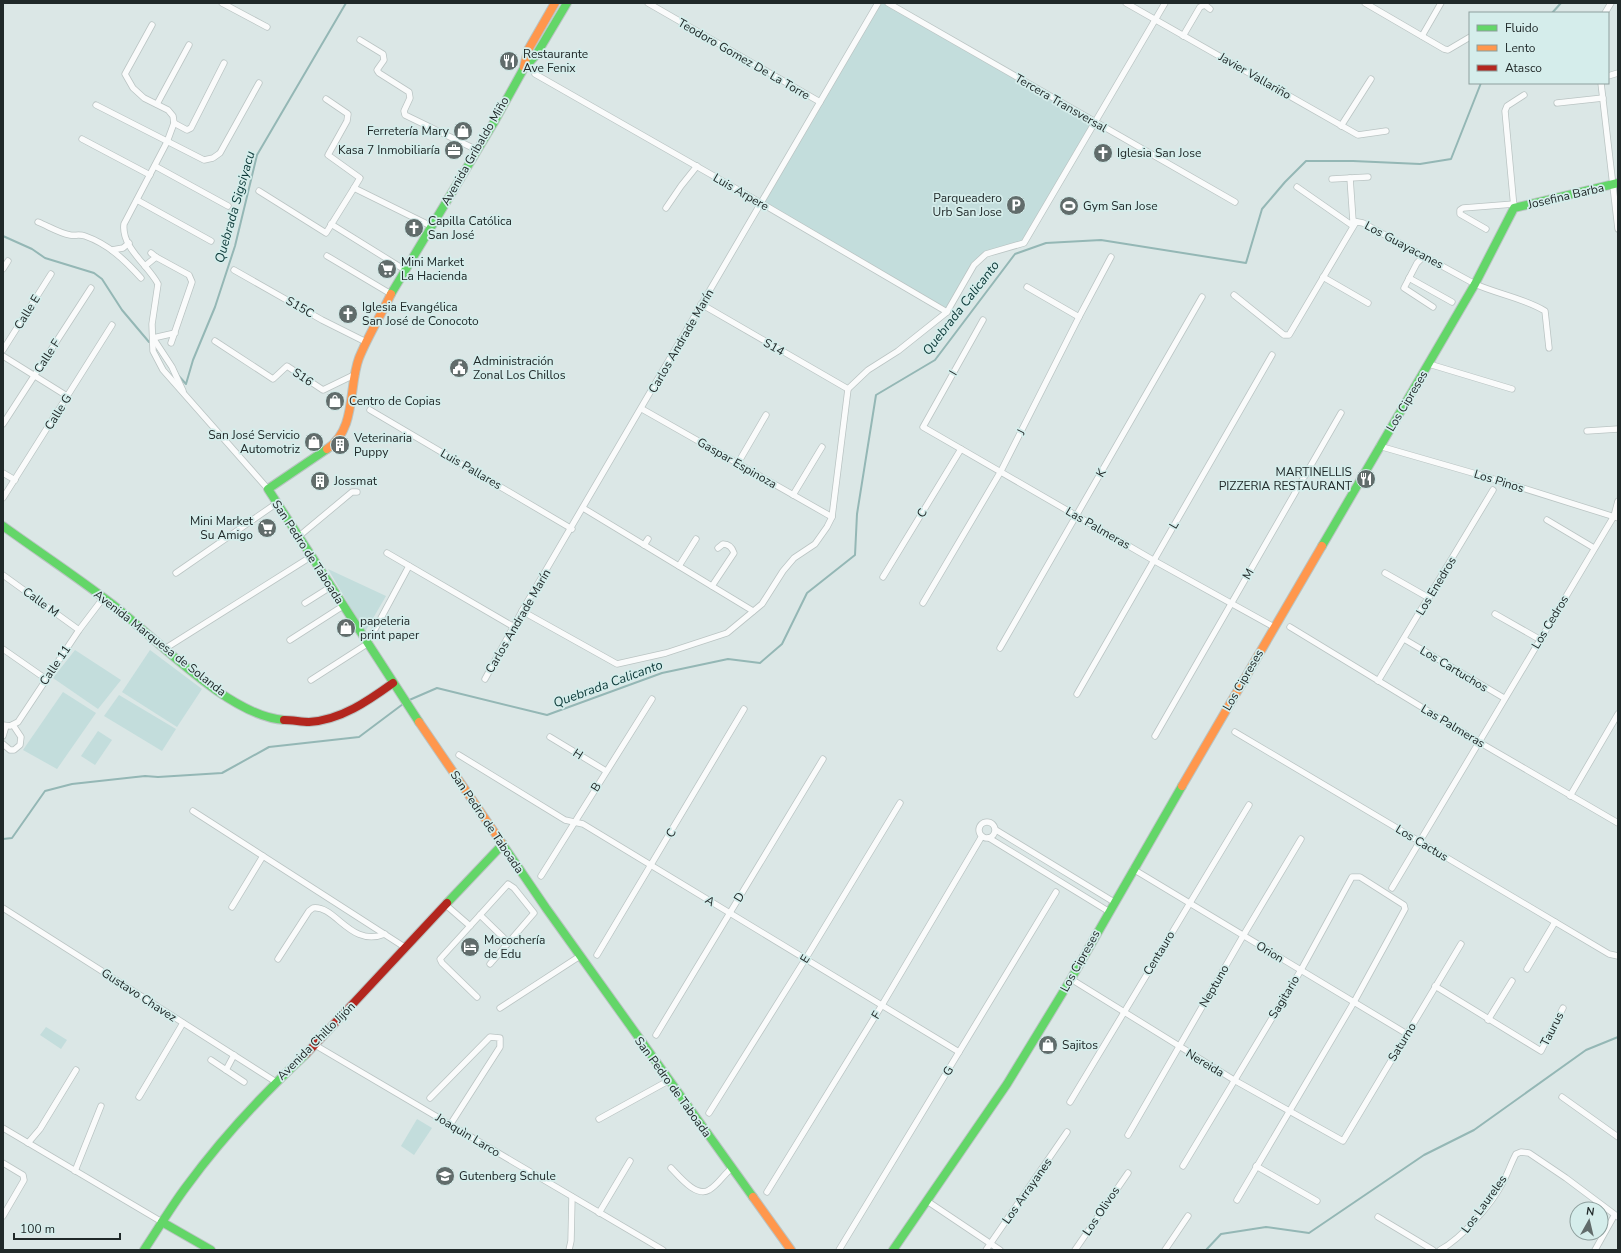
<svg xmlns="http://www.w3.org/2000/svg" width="1621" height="1253" viewBox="0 0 1621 1253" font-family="'Nunito Sans',sans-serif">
	<rect width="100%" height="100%" fill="#dbe7e6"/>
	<g fill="#c3dddc">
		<path d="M878 3H888L1096 123 1024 243 986 254 974 265 947 312 761 203Z"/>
		<path d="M328 569 386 596 365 632Z"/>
		<path d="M75 650 121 680 98 709 53 678Z"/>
		<path d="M150 650 202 689 177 727 122 692Z"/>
		<path d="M63 692 96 713 57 769 23 750Z"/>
		<path d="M119 695 176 729 162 751 104 716Z"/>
		<path d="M98 731 112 740 95 765 81 756Z"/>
		<path d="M46 1027 67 1040 61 1049 40 1035Z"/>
		<path d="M417 1119 432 1128 414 1155 401 1146Z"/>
	</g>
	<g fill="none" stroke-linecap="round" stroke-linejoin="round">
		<g stroke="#94b7b5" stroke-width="2">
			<path d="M1552 13 1561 3"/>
			<path d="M3 236 32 249 45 258 94 273 102 279 122 310 149 342"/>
			<path d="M177 374 186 384 193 360 215 307 235 246 257 155 346 3"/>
			<path d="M407 701 437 688 547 715 662 673 728 659 760 663 782 644 807 593 855 555 857 514 876 395 935 360 1015 254 1046 243 1101 240 1246 263 1262 209 1285 182 1306 161H1353L1420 164 1451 159 1481 83"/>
			<path d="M3 839 12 838 45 791 72 784 145 776 158 777 222 773 269 747 359 737 403 704"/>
			<path d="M1206 1250 1221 1234 1266 1227 1309 1233 1424 1155 1474 1130 1586 1050 1618 1037"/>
		</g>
		<defs>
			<g id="street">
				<path d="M222 3 267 27"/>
				<path d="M648 3 820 102"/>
				<path d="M888 3 1235 202"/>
				<path d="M1126 3 1358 135 1386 131"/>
				<path d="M1365 3 1444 49 1448 50 1470 37"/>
				<path d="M1605 13 1611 3"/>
				<path d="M152 25 125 74 133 88 144 98 168 110 173 116 174 123 167 142 124 224C121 247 148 265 158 284L152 324 153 351 163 370 268 489"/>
				<path d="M1183 36 1200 7 1205 5 1210 9"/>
				<path d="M1422 36 1441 3"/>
				<path d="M360 40 383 54 384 60 377 70 379 73 409 92 410 98 404 111 405 115 477 150"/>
				<path d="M535 74 761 203 947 312"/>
				<path d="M1608 76 1618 73"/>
				<path d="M1601 83 1618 229"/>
				<path d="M326 99 348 114 347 121 328 155 360 178 354 188"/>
				<path d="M1557 103 1603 98"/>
				<path d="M157 104 189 45"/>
				<path d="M96 105 204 160 213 158 220 153 259 83"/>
				<path d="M174 123 187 130 191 128 224 63"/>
				<path d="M1341 126 1371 79"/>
				<path d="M82 139 150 175"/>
				<path d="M155 166 228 206"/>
				<path d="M1350 178 1353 221"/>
				<path d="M1332 179 1368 177"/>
				<path d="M1297 187 1353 226"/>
				<path d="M259 191 326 233 354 188 431 226"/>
				<path d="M137 200 211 241"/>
				<path d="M666 208 681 186 697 166"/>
				<path d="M1514 208 1505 111 1507 106 1524 95"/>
				<path d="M38 222C48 226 59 233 70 235 75 236 79 234 85 236 108 244 125 260 141 278"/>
				<path d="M331 224 405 270"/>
				<path d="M1486 229 1460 214V210L1463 208 1514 204"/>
				<path d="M112 250 123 248 129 243"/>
				<path d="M327 256 391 294"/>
				<path d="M1424 256 1417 263 1404 288 1433 307"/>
				<path d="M156 257 189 275 192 282 171 343"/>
				<path d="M145 266 156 257 151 253"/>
				<path d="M3 269 8 261"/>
				<path d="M234 270 322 320 366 342"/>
				<path d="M1323 277 1368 303"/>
				<path d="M1409 278 1452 302"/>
				<path d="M1027 287 1079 317"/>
				<path d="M1234 295 1284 335H1289L1356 222 1353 221 1363 223 1475 284C1497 294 1524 298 1545 311L1549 348"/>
				<path d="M701 304 848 389"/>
				<path d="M983 320 923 427 1153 560 1274 627"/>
				<path d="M153 338 172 367 183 391"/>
				<path d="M153 338 175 333"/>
				<path d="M215 341 273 379 287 366 323 390 356 374"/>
				<path d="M3 350 51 274"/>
				<path d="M3 356 67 396"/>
				<path d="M1429 364 1512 389"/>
				<path d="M642 409 832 517"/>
				<path d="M370 410 572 529"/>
				<path d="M3 424 91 288"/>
				<path d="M1587 431 1618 429"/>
				<path d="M1379 446 1497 480 1618 518"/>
				<path d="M738 463 766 415"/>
				<path d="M3 473 15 480"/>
				<path d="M793 495 822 447"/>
				<path d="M3 498 112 325"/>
				<path d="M583 508 753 611"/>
				<path d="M1547 520 1594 548"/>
				<path d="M298 537 352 492H357"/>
				<path d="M644 545 648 539"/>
				<path d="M387 553 514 627"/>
				<path d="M679 566 696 539"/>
				<path d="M176 573 277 503"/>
				<path d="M1385 573 1429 598"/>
				<path d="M3 575 79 630"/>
				<path d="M883 577 961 449"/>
				<path d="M712 586 734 553C732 547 729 544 723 544L718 548"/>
				<path d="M305 603 332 586"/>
				<path d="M923 603 1001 471 1079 317 1111 257"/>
				<path d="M522 611 617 664 666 653 727 633 762 604 783 571 794 558 815 544 827 527 832 517 848 389 868 370 898 351 947 312 974 265 986 254 1024 243 1165 3"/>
				<path d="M1495 614 1539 639"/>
				<path d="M1290 627 1479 742 1618 823"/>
				<path d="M374 631 409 566"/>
				<path d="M1404 639 1504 698"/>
				<path d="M290 640 343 606"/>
				<path d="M166 648 312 556"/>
				<path d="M1000 648 1202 297"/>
				<path d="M3 649 46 679"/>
				<path d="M485 679 522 611 878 3"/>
				<path d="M311 680 367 644"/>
				<path d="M1378 681 1493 490"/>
				<path d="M1077 694 1272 355"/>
				<path d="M3 725 10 726 18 722 79 630 104 597"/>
				<path d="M1235 732 1609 954 1618 956"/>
				<path d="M3 736 6 726"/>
				<path d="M1155 736 1341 413"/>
				<path d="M550 737 606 771"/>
				<path d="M3 744 10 750H14L20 745 21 737 13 725"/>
				<path d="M459 755 565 820 583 824 959 1052"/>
				<path d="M1570 796 1618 714"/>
				<path d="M193 811 406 948"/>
				<circle cx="987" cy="830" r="8"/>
				<path d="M996 830 1114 902"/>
				<path d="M989 838 1108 911"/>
				<path d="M1133 869 1407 1034"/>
				<path d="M541 876 652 699"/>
				<path d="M1392 888 1614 516 1618 501"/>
				<path d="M447 906 470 926 480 915 508 942"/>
				<path d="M232 907 263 856"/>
				<path d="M3 908 276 1082"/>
				<path d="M480 915 508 884 514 888 534 913 490 964"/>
				<path d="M470 926 440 959 442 963 477 997"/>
				<path d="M597 955 744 709"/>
				<path d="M278 959 309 911 313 908C336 905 350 948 385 934"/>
				<path d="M1527 969 1555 922"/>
				<path d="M1071 979 1234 1080 1343 1141 1461 944"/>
				<path d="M1435 986 1541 1051 1563 1008"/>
				<path d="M500 1008 580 956"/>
				<path d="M1488 1020 1512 981"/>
				<path d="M656 1035 823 759"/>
				<path d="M315 1045 663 1250"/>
				<path d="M211 1060 226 1070 234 1055"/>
				<path d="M226 1070 244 1082"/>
				<path d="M139 1097 183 1023"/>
				<path d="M1562 1097 1618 1137"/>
				<path d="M430 1098 490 1037 500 1038V1047L450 1125"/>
				<path d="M1070 1102 1249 805"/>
				<path d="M709 1113 806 958 900 803"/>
				<path d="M599 1119 668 1081"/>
				<path d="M3 1128 162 1222"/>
				<path d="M1128 1135 1243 936 1301 839"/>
				<path d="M28 1143 40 1129 76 1070"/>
				<path d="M3 1163 23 1175 24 1180 3 1216"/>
				<path d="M1183 1166 1301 970 1352 877H1360L1404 905 1405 909 1354 1002 1237 1200"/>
				<path d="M1256 1166 1317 1201"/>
				<path d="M671 1168C679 1176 696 1198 709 1190 718 1185 724 1174 732 1168"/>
				<path d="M75 1171 101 1106"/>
				<path d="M767 1192 882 1005 982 836"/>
				<path d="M927 1201 1000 1250"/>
				<path d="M599 1213 630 1161"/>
				<path d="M1378 1217 1433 1250"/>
				<path d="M569 1250 571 1241 572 1197"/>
				<path d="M839 1250 1056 892"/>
				<path d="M986 1250 1067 1132"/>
				<path d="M1075 1250 1128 1173"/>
				<path d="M1165 1250 1188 1216"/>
				<path d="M1440 1250C1462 1238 1492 1204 1503 1182 1508 1173 1511 1163 1516 1154L1521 1152 1529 1153 1566 1178 1618 1217"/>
				<path d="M1595 1250 1614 1216"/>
			</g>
			<g id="fast">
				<path d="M391 294 493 124 524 68 536 55 567 3"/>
				<path d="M327 449 268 489 419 722"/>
				<path d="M3 526C39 552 77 577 112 604 156 638 228 716 284 720"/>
				<path d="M1322 546 1475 284 1514 208 1618 183"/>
				<path d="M503 845 546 908 753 1197"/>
				<path d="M447 903 503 844"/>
				<path d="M162 1222 211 1250"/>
				<path d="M144 1250C158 1229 171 1207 186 1187 221 1139 263 1094 306 1054"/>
				<path d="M893 1250 1007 1084 1071 979 1182 786"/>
			</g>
			<g id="slow">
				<path d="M524 67 528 50 555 3"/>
				<path d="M327 449C357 429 348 387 359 358 368 336 381 315 391 294"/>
				<path d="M419 722 503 845"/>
				<path d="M1182 786 1322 546"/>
				<path d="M753 1197 791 1250"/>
			</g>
			<g id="jam">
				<path d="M284 720C293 720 301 722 309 722 341 720 368 701 393 683"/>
				<path d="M306 1054 447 903"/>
			</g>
		</defs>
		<use href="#street" stroke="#bac4c3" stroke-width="7"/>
		<use href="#fast" stroke="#bac4c3" stroke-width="10"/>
		<use href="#slow" stroke="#bac4c3" stroke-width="10"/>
		<use href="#jam" stroke="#bac4c3" stroke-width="10"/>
		<use href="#street" stroke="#fafbfb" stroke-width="5.5"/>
		<use href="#fast" stroke="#63d668" stroke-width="8"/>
		<use href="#slow" stroke="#ff974d" stroke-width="8"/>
		<use href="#jam" stroke="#b3261e" stroke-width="8"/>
	</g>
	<defs>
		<symbol id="restaurant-disc" viewBox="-11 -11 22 22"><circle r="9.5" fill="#616c6b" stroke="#d5edeb"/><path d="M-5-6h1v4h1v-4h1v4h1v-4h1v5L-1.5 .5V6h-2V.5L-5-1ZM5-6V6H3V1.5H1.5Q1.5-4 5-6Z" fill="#fff"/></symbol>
		<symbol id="shop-disc" viewBox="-11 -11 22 22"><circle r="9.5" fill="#616c6b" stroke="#d5edeb"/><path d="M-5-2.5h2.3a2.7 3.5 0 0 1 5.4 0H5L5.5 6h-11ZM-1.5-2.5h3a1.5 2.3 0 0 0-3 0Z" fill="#fff"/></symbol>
		<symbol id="office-disc" viewBox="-11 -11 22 22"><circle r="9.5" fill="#616c6b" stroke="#d5edeb"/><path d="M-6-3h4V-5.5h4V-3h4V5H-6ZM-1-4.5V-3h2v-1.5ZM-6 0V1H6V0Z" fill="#fff"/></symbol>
		<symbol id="church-disc" viewBox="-11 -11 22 22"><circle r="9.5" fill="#616c6b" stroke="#d5edeb"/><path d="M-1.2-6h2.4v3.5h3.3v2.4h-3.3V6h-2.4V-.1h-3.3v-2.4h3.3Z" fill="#fff"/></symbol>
		<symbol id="parking-disc" viewBox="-11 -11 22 22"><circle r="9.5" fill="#616c6b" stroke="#d5edeb"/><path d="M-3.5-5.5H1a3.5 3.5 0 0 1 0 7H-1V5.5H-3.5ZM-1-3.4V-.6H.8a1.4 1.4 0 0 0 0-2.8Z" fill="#fff"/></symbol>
		<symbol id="stadium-disc" viewBox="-11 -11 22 22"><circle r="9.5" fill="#616c6b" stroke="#d5edeb"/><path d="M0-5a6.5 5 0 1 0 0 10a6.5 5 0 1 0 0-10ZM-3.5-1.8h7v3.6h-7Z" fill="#fff"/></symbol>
		<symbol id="supermarket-disc" viewBox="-11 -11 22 22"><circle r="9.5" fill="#616c6b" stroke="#d5edeb"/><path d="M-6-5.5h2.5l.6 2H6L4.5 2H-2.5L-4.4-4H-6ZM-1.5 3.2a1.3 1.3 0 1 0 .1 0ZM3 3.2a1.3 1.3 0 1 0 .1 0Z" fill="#fff"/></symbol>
		<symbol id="civic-disc" viewBox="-11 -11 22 22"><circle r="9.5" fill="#616c6b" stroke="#d5edeb"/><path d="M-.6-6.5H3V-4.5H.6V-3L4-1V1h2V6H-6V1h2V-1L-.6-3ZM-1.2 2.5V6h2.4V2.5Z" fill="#fff"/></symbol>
		<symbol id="building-disc" viewBox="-11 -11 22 22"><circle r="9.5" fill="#616c6b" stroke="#d5edeb"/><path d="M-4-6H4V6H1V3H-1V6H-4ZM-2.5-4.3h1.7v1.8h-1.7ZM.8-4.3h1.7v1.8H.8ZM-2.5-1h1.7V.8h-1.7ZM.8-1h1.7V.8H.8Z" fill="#fff"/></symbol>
		<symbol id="hotel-disc" viewBox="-11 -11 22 22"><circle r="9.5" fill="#616c6b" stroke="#d5edeb"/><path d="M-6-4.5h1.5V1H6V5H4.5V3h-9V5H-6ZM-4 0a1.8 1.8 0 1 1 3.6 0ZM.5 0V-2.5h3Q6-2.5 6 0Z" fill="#fff"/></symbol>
		<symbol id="school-disc" viewBox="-11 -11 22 22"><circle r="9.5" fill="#616c6b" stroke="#d5edeb"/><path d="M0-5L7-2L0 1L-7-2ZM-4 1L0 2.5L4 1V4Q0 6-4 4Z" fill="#fff"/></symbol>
	</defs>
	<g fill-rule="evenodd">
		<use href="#restaurant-disc" x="498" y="50" width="22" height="22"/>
		<use href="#shop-disc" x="452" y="120" width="22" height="22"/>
		<use href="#office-disc" x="443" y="139" width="22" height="22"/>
		<use href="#church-disc" x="1092" y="142" width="22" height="22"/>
		<use href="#parking-disc" x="1005" y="194" width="22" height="22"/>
		<use href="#stadium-disc" x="1058" y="195" width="22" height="22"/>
		<use href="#church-disc" x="403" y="217" width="22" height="22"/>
		<use href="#supermarket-disc" x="376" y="258" width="22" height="22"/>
		<use href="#church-disc" x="337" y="303" width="22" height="22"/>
		<use href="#civic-disc" x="448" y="357" width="22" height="22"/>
		<use href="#shop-disc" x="324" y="390" width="22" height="22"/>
		<use href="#shop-disc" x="303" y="431" width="22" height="22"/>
		<use href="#building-disc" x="329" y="434" width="22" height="22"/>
		<use href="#restaurant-disc" x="1355" y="468" width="22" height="22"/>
		<use href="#building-disc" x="309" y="470" width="22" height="22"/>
		<use href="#supermarket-disc" x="256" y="517" width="22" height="22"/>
		<use href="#shop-disc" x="335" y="617" width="22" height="22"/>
		<use href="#hotel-disc" x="459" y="936" width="22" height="22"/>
		<use href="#shop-disc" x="1037" y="1034" width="22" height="22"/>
		<use href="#school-disc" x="434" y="1165" width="22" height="22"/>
	</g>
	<g text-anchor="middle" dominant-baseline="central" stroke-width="3.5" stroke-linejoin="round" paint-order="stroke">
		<g font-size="12" fill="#202929" stroke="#d5edeb" text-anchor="start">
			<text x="523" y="54">Restaurante<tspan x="523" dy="14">Ave Fenix</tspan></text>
			<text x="449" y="131" text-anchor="end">Ferretería Mary</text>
			<text x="440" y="150" text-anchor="end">Kasa 7 Inmobiliaría</text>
			<text x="1117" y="153">Iglesia San Jose</text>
			<text x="1002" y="198" text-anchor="end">Parqueadero<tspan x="1002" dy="14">Urb San Jose</tspan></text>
			<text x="1083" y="206">Gym San Jose</text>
			<text x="428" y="221">Capilla Católica<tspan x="428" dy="14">San José</tspan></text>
			<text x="401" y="262">Mini Market<tspan x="401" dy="14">La Hacienda</tspan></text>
			<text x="362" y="307">Iglesia Evangélica<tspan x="362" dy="14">San José de Conocoto</tspan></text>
			<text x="473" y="361">Administración<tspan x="473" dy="14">Zonal Los Chillos</tspan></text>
			<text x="349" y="401">Centro de Copias</text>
			<text x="300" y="435" text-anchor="end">San José Servicio<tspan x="300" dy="14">Automotriz</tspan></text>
			<text x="354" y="438">Veterinaria<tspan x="354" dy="14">Puppy</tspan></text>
			<text x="1352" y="472" text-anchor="end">MARTINELLIS<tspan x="1352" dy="14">PIZZERIA RESTAURANT</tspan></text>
			<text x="334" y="481">Jossmat</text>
			<text x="253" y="521" text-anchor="end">Mini Market<tspan x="253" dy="14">Su Amigo</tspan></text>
			<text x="360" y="621">papeleria<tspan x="360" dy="14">print paper</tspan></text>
			<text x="484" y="940">Mocochería<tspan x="484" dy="14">de Edu</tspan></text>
			<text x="1062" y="1045">Sajitos</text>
			<text x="459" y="1176">Gutenberg Schule</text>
		</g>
		<g font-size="12" fill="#202929" stroke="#d5edeb">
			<text transform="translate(744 59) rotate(30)">Teodoro Gomez De La Torre</text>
			<text transform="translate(1255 76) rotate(30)">Javier Vallariño</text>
			<text transform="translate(1061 103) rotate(30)">Tercera Transversal</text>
			<text transform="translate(475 151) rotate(-60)">Avenida Gribaldo Miño</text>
			<text transform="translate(741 192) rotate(30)">Luis Arpere</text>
			<text transform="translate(1566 196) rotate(-13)">Josefina Barba</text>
			<text transform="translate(1404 245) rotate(28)">Los Guayacanes</text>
			<text transform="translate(300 307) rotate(30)">S15C</text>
			<text transform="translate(27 312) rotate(-58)">Calle E</text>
			<text transform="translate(681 341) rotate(-60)">Carlos Andrade Marín</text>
			<text transform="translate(774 347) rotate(30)">S14</text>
			<text transform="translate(47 356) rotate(-57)">Calle F</text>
			<text transform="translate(953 373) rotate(-60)">I</text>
			<text transform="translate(303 377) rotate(34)">S16</text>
			<text transform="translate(1407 401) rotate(-59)">Los Cipreses</text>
			<text transform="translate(58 412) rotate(-58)">Calle G</text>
			<text transform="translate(1021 432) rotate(-63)">J</text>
			<text transform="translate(737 463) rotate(30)">Gaspar Espinoza</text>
			<text transform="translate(471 469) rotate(30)">Luis Pallares</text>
			<text transform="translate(1101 473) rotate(-60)">K</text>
			<text transform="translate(1499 481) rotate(17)">Los Pinos</text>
			<text transform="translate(922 513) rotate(-59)">C</text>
			<text transform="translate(1174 525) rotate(-60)">L</text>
			<text transform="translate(1098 528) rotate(30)">Las Palmeras</text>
			<text transform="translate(308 552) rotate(57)">San Pedro de Taboada</text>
			<text transform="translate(1248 574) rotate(-60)">M</text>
			<text transform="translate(1436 586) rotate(-59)">Los Enedros</text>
			<text transform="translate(41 602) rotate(36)">Calle M</text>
			<text transform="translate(518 621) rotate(-60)">Carlos Andrade Marín</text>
			<text transform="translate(1550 622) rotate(-59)">Los Cedros</text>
			<text transform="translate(160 643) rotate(38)">Avenida Marquesa de Solanda</text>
			<text transform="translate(55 665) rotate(-56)">Calle 11</text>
			<text transform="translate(1454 669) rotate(31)">Los Cartuchos</text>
			<text transform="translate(1243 680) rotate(-60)">Los Cipreses</text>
			<text transform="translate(1453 726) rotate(31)">Las Palmeras</text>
			<text transform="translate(578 754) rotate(32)">H</text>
			<text transform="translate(596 787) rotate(-59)">B</text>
			<text transform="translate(487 822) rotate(56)">San Pedro de Taboada</text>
			<text transform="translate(671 833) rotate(-59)">C</text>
			<text transform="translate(1422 843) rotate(31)">Los Cactus</text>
			<text transform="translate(739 897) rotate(-59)">D</text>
			<text transform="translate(710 901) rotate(32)">A</text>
			<text transform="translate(1270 952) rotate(31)">Orion</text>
			<text transform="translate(1159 953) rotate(-59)">Centauro</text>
			<text transform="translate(805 959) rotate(-58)">E</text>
			<text transform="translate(1080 961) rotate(-61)">Los Cipreses</text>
			<text transform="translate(1214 986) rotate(-60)">Neptuno</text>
			<text transform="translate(139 995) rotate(33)">Gustavo Chavez</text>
			<text transform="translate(1284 997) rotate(-59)">Sagitario</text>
			<text transform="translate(876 1015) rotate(-58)">F</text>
			<text transform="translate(1552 1029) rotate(-63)">Taurus</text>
			<text transform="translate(316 1041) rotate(-45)">Avenida Chillo Jijón</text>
			<text transform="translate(1402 1042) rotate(-59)">Saturno</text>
			<text transform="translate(1205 1063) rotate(31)">Nereida</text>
			<text transform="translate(948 1071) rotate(-59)">G</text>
			<text transform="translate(673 1087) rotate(54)">San Pedro de Taboada</text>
			<text transform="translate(468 1135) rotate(31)">Joaquìn Larco</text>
			<text transform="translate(1027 1191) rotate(-55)">Los Arrayanes</text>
			<text transform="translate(1484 1204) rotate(-54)">Los Laureles</text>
			<text transform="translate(1101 1211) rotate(-56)">Los Olivos</text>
		</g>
		<g font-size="13" font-style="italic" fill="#0c3938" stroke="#d5edeb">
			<text transform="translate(235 207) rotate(-74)">Quebrada Sigsiyacu</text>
			<text transform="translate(961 308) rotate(-52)">Quebrada Calicanto</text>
			<text transform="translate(608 684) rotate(-20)">Quebrada Calicanto</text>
		</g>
	</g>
	<rect width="1621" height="1253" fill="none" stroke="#202929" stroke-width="8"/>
	<rect x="1469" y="12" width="140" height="72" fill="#d5edeb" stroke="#8d9f9d"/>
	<rect x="1477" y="25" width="20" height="6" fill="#63d668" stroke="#8d9f9d"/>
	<text x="1505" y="32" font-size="12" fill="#202929">Fluido</text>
	<rect x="1477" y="45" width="20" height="6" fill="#ff974d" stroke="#8d9f9d"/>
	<text x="1505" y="52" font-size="12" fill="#202929">Lento</text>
	<rect x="1477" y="65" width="20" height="6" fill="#b3261e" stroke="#8d9f9d"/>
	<text x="1505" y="72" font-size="12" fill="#202929">Atasco</text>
	<g transform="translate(1589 1221) rotate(8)"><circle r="19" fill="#d5edeb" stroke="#8d9f9d"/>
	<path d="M0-3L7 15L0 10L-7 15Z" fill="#616c6b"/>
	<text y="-6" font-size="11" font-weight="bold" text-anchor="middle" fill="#202929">N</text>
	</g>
	<path d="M14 1233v6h106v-6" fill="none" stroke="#202929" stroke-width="2"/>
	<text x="20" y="1233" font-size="12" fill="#202929" stroke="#d5edeb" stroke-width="3" paint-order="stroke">100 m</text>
</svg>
